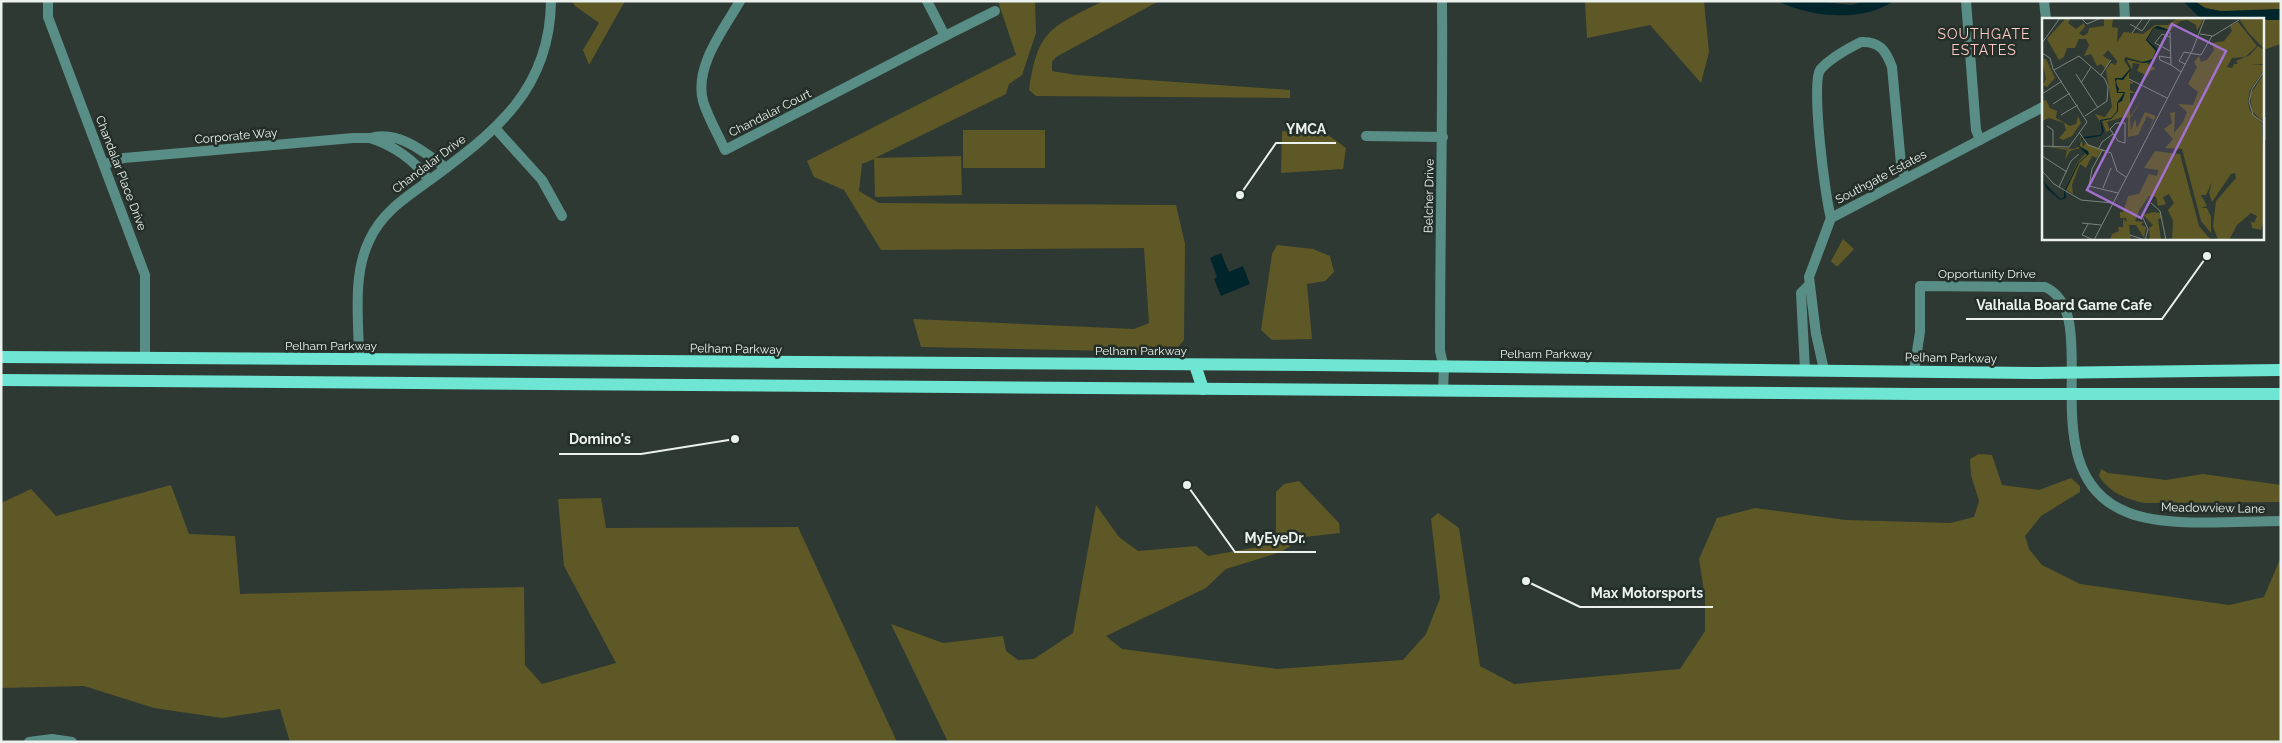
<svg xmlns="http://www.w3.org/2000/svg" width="2282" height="743" viewBox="0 0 2282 743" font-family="Raleway,sans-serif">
	<rect width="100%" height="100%" fill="#2f3933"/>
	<g fill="#5d5826">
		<path d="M573 1H625L589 65 583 50 599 23 574 5Z"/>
		<path d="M998 1H1035L1036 33 1022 75 1009 84 1006 94 875 158 961 156 962 195 875 197 874 159 862 164 859 191 879 203 1176 205 1185 244 1184 340 1178 347 1165 352 921 347 913 319 1134 329 1149 323 1144 248 881 250 844 190 814 177 807 161 1016 55Z"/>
		<path d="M1103 1H1159L1056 57 1052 62V71L1076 75 1290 90V98L1036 96 1029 90C1038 29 1050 28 1103 1Z"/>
		<path d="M1585 1H1704L1709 52 1701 83 1650 25 1587 38Z"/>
		<path d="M2195 1H2281V9C2260 10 2208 17 2195 1Z"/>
		<path d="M2263 20H2281V44L2263 50Z"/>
		<rect x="963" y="130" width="82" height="38"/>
		<path d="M1282 131 1328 135 1346 148 1343 169 1281 173Z"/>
		<path d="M1843 239 1854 249 1837 267 1831 261Z"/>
		<path d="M1277 245 1313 249 1330 256 1334 272 1325 281 1307 284 1312 339 1272 340 1261 330 1272 254Z"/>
		<path d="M1979 454 1992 455 2002 485 2039 490 2071 478 2080 486V492L2041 516 2025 536 2029 549 2042 565 2080 584 2229 605 2264 597 2281 557V742H948L891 624 943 643 1003 636 1006 651 1018 660 1034 659 1073 633 1096 505 1119 537 1138 551 1196 546 1208 556 1263 546 1276 533V492L1284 484 1299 481 1339 523 1340 533 1305 537 1281 552 1226 569 1206 588 1106 636 1122 649 1277 669 1403 660 1426 634 1440 598 1431 519 1438 513 1459 528 1480 666 1514 684 1680 669 1705 631V598L1699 559 1717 518 1755 508 1846 520 1950 523 1974 517 1979 501 1971 475 1970 459Z"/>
		<path d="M2101 469 2108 473 2166 480 2203 474 2281 485V502L2145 503C2126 499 2110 493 2099 476Z"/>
		<path d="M171 485 189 534 235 536 240 594 524 587 525 665 542 684 616 663 564 566 558 499 601 498 606 528 798 527 897 742H290L280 709 222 718 154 708 84 686 1 688V503L31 489 56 516Z"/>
	</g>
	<g fill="#00252a">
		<path d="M1777 1H1814L1851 5 1866 1H1894C1861 23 1811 17 1777 1Z"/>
		<path d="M2183 1H2195L2205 8 2220 11 2281 9V20L2201 19Z"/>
		<path d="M1221 253 1229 272 1243 266 1250 284 1221 296 1214 279 1217 277 1210 258Z"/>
	</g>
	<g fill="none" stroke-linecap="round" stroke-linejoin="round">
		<g stroke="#588e85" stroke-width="10">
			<path d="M48 1V17L145 275V358"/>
			<path d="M740 1C724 29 694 66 703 101 708 118 718 134 725 150L945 36 927 1"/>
			<path d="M1442 1C1443 118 1440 234 1440 351L1444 368 1443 390"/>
			<path d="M1966 1 1976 130 1980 140"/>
			<path d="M2044 1 2046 19"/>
			<path d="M2124 1 2125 19"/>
			<path d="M945 36 995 11"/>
			<path d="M495 128 542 180 562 216"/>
			<path d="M1366 136 1443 137"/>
			<path d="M105 164 124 158 353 138H370"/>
			<path d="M429 180C414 160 395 146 370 138 399 130 424 152 446 168"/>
			<path d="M1831 218C1825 198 1811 84 1820 70 1829 59 1849 48 1861 42 1880 41 1886 51 1892 67L1901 164 1905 178"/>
			<path d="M359 360C359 322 352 276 369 241 381 213 406 197 430 180 496 131 550 90 551 1"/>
			<path d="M1805 370 1801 293 1809 285"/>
			<path d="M1824 370 1816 334 1809 277 1831 218 2043 107"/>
			<path d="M1914 371 1920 332V286L2045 287C2108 315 2025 474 2129 513 2168 528 2238 521 2281 521"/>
			<path d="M29 742 52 739 72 742"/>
		</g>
		<g stroke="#6ee6d3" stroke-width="12">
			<path d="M1 357 1313 365 2038 373 2281 370"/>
			<path d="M1195 365 1203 389"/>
			<path d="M1 380 1916 394H2281"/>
		</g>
	</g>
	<g text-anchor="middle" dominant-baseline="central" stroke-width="5" stroke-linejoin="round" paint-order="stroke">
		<g font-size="12" fill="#ebf1ed" stroke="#252f29">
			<text transform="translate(770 113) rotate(-27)">Chandalar Court</text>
			<text transform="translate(236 136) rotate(-5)">Corporate Way</text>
			<text transform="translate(429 164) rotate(-37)">Chandalar Drive</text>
			<text transform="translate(121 173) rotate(69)">Chandalar Place Drive</text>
			<text transform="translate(1881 177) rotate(-28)">Southgate Estates</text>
			<text transform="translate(1429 196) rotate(-89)">Belcher Drive</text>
			<text x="1987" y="274">Opportunity Drive</text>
			<text x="331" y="346">Pelham Parkway</text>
			<text transform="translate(736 349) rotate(1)">Pelham Parkway</text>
			<text x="1141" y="351">Pelham Parkway</text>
			<text x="1546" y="354">Pelham Parkway</text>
			<text transform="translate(1951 358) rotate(1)">Pelham Parkway</text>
			<text transform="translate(2213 508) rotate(1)">Meadowview Lane</text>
		</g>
		<g font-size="14" letter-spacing="1" fill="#fecac4" stroke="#252f29">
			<text x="1984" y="34">SOUTHGATE<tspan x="1984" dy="16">ESTATES</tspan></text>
		</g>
	</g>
	<g transform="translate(2042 18)">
		<rect width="222" height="222" fill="#2f3933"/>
		<path d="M24 0H29L26 5 34 11 42 5 43 9 37 15 41 18 46 15 47 10 62 8V0H71L70 9 76 10 75 24 82 14 101 16 113 7H126L136 0H162L155 13 154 7 145 2 138 3 128 13H126L128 12 136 1 127 12 114 8 104 22 114 32 112 40 102 44 84 39 82 42 83 44 88 51 80 60H73V61L74 70 76 71 74 61 81 62 89 50 84 40 105 45 114 51 108 53 106 58 95 53 98 46 91 45 90 50 87 54V62L92 65 88 66V72L94 75H88V98L100 82 88 100 89 113 93 101 95 110 103 94 114 98 104 118 111 102 105 98 96 117 86 119V100L81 99 65 104 68 112 64 114 60 102 58 104 53 96 63 99 70 89 64 52 69 45 74 47 75 43 66 32 61 38 68 42 64 51 59 46 55 48 49 36 42 38 47 27 44 21H37L33 30H25L22 39 17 42 5 21ZM200 0H222V31L206 14 198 2ZM196 4 215 28 203 39 190 40 185 49 190 50 192 46H196L194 43 208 37 216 28 222 32V46H208L222 47 223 51 208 72 206 83 208 93 220 105 223 199 219 212 210 210 209 203 212 205 215 198 209 195 195 207 187 222H176L171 208 174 183 194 160 193 155 189 156 170 184 167 175 170 164 164 177H159L165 188 159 190H165L169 199V215L159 203 140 131 123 130 131 121 122 111 130 105 128 95 133 94 132 115 141 104 145 94 136 86 151 87 156 74 146 66 155 49 152 44 157 38 159 44 165 42 172 32 170 25 182 23 190 13 188 8ZM0 41H4L13 60 5 69 1 67 4 61ZM223 54V89L220 103 210 93 208 77ZM4 82 8 90 15 93 14 100 28 108 34 106 36 98 39 105 30 118 21 122 17 120 24 112 22 105 7 100 0 103V83ZM39 118 41 129 44 125 60 132 55 140 50 138 44 150 38 146 30 167 31 176 23 171 35 145 45 134 38 130 28 133 23 142 25 132 0 128 32 131 36 129ZM113 133 138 136 157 208 169 222H130L131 203 126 192 132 185 127 176 121 179 124 186 116 188 114 179 107 178 98 191 93 203 101 204 99 207 104 209 102 220 94 207H87L89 222H68L70 216 77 213 76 209H81V201L85 204 84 200H78V194H81L86 178 97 176 107 156 115 158 116 152 102 150ZM111 194 118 195 120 200 116 201 119 222H105H108L107 210 111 207 101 197Z" fill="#5d5826"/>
		<path d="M139 0 127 13 112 10 105 22 115 31V36L110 43 101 45 83 41 89 51 81 62 75 61 73 64 77 71 76 74H82L83 75 80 83 76 85V93L69 101 59 103 62 113 59 118 40 121 37 128 46 133 47 136 37 145 23 174 24 180 18 182 5 171 0 162 18 181 22 179V173L36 145 45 137 36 128 40 119 58 117 60 114 58 102 69 100 75 93V85L82 75H75L73 61 74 60H80L88 51 83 40 100 44 110 42 114 33 104 22 111 10 116 8 127 12Z" fill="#00252a"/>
		<path fill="none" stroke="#7a837d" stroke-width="1" d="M39 0 45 6 59 0M88 6 100 13 109 0M128 14 129 47 139 54M90 15 101 0M158 16 171 18 197 2M128 19 120 16 113 25 128 33M0 25 18 0M0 35 8 40 11 51 45 104 27 129 0 128M37 38 63 61 66 69 65 83 43 98M129 40 117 38 118 42 129 47M143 46 137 43 142 34 159 37 170 18M12 52 37 38M34 56 56 90M59 57 69 42M87 61 125 80M39 65 49 49M0 76 20 63M11 86 28 75M19 97 36 87M223 99V122M74 105H83V125L76 123 68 111ZM222 105 211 97 207 83 210 71 223 52M5 108 11 112V129M37 114 46 127 69 135 75 153 84 159M57 130 60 124 71 116M61 131 50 151 47 168 76 175M0 138 25 154M0 153 12 166 39 182 71 185M17 169 29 143 37 136M61 170 69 150M109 185 118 193 124 222M40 205 59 207M46 206 40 217 52 222M88 217 103 222M52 222 150 33 163 0M103 222 106 211 100 198 110 180"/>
		<path fill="#a271cf" fill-opacity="0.15" stroke="#a271cf" stroke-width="2.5" d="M130 6 184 33 99 200 45 172Z"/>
		<rect width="222" height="222" fill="none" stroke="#ebf1ed" stroke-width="2.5"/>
	</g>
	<path fill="none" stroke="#ebf1ed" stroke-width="2" d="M1240 195L1276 143H1336M2207 256L2162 319H1966M735 439L641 454H559M1187 485L1235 552H1316M1526 581L1580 607H1713"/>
	<g fill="#ebf1ed" stroke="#252f29" stroke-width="2">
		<circle cx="1240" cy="195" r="5"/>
		<circle cx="2207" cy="256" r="5"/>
		<circle cx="735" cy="439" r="5"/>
		<circle cx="1187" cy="485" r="5"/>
		<circle cx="1526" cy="581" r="5"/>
	</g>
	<g font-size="14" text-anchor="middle" font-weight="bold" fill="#ebf1ed" stroke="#252f29" stroke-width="5" stroke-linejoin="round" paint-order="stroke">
		<text x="1306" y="134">YMCA</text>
		<text x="2064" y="310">Valhalla Board Game Cafe</text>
		<text x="600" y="444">Domino's</text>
		<text x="1275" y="543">MyEyeDr.</text>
		<text x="1647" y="598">Max Motorsports</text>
	</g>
	<rect width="2282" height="743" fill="none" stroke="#ebf1ed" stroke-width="5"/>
</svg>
